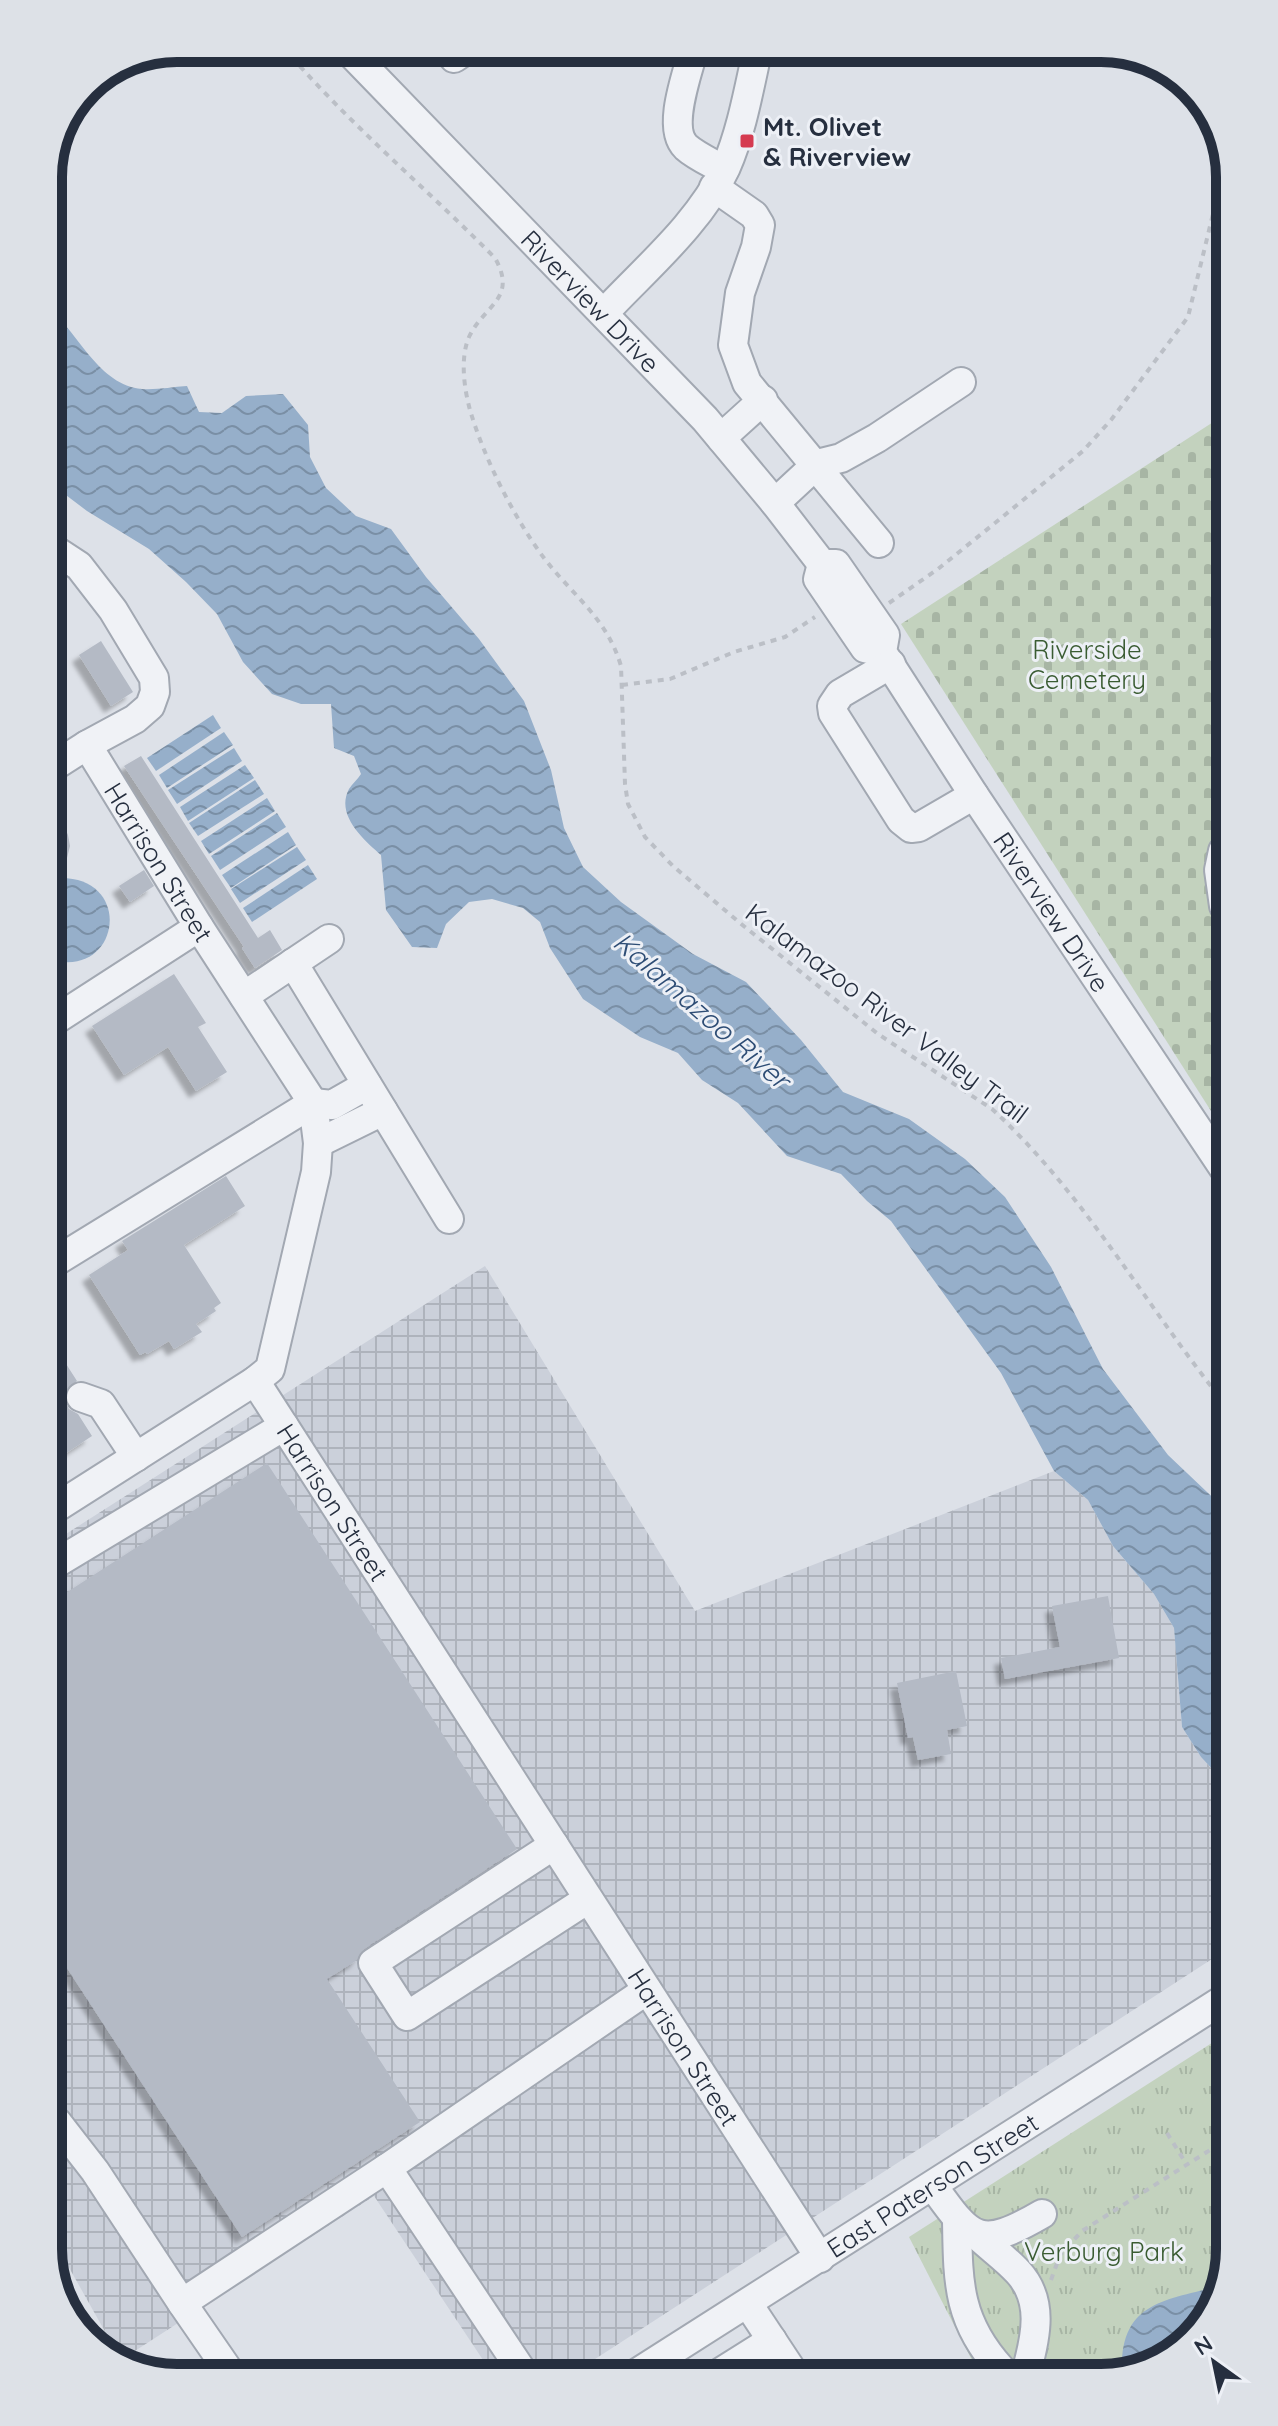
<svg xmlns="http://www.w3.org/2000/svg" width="1278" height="2426" viewBox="0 0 1278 2426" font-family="Quicksand,sans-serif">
	<defs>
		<pattern id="industrial-grid" width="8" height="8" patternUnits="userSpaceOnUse" patternTransform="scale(2)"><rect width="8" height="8" fill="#cbd0da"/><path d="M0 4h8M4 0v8" fill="none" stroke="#aeb3bc"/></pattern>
		<pattern id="grass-tufts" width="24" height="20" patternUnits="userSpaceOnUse" patternTransform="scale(2)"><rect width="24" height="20" fill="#c3d2be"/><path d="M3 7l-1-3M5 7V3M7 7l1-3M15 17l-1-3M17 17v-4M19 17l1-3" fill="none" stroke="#a7b5a4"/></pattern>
		<pattern id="cemetery-stones" width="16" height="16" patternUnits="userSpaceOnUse" patternTransform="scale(2)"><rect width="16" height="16" fill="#c3d2be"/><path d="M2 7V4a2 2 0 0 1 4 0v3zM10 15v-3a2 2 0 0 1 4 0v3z" fill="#a7b5a4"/></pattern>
		<pattern id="water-waves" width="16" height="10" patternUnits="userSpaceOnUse" patternTransform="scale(2)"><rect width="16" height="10" fill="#96afca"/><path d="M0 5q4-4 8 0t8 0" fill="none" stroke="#7a8fa5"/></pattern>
		<filter id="shadow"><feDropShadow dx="-7" dy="7" stdDeviation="2" flood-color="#0004"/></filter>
	</defs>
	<rect width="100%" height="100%" fill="#dde1e8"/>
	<path fill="url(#industrial-grid)" d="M485 1266 695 1611 1054 1471 1088 1500 1113 1546 1154 1594 1174 1628 1182 1727 1201 1757 1228 1786 1229 1948 572 2374 493 2375 374 2196 121 2360 58 2248 55 1541Z"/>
	<path fill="url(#grass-tufts)" d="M1229 2032 1230 2249 1208 2321 1151 2368 977 2370 909 2237Z"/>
	<path fill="url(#cemetery-stones)" d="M1221 417 1225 1133 901 624Z"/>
	<g fill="url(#water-waves)">
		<path d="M49 308C79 334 99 385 142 389 156 390 172 387 187 386L199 412 222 413 246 396 283 394 308 425 310 457 326 488 356 516 391 529 426 577 479 639 524 701 551 770 564 828 583 867 621 902 693 954 746 982 801 1040 843 1092 909 1119 965 1159 1005 1197 1051 1267 1103 1369 1168 1455 1227 1511 1228 1786 1201 1757 1182 1727 1174 1628 1154 1594 1113 1546 1088 1500 1054 1471 1001 1373 891 1221 867 1201 841 1174 787 1156 738 1103 702 1080 678 1053 640 1037 583 999 550 948 540 922 523 908 492 899 469 902 446 924 437 948 412 947 386 910 381 855C364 840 335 815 349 789 352 784 358 779 361 774L354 756 334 748 331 704H301L272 694 243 662 217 614 186 582 149 549 87 511 50 483Z"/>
		<path d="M213 715 221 728 156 771 147 758Z"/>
		<path d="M224 732 233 745 167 788 159 775Z"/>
		<path d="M234 748 242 761 177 804 168 790Z"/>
		<path d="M245 765 254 778 188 821 180 807Z"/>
		<path d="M255 780 264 794 198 836 189 823Z"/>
		<path d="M267 798 275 811 209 854 201 841Z"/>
		<path d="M277 813 286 827 220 870 211 856Z"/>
		<path d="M288 832 296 845 231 888 222 875Z"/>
		<path d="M297 847 306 860 240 903 231 889Z"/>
		<path d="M308 865 317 879 252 922 243 908Z"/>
		<path d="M61 878C134 878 120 978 52 960V881Z"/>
		<path d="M1219 2286 1208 2321 1151 2368H1122C1121 2301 1168 2300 1219 2286Z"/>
	</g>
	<g fill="#b4bac5" filter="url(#shadow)">
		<path d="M101 641 133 692 111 706 79 655Z"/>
		<path d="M141 756 258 938 270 930 282 950 255 968 242 948 244 947 124 766Z"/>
		<path d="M51 796 68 835 70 846 67 858 52 881Z"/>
		<path d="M144 870 154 886 130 902 119 886Z"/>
		<path d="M174 974 206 1023 198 1027 227 1072 196 1091 168 1047 124 1075 92 1026Z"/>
		<path d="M226 1176 245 1206 184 1245 221 1303 214 1308 216 1311 196 1324 202 1332 174 1349 169 1341 147 1354 146 1352 140 1355 89 1275 128 1250 122 1241Z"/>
		<path d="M54 1345 77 1381 65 1391V1401L69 1409 78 1414 92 1436 54 1461Z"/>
		<path d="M267 1463 517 1849 364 1949 357 1960 327 1979 420 2122 242 2237 56 1951 55 1600Z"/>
		<path d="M1108 1596 1119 1658 1005 1679 1001 1658 1060 1647 1052 1606Z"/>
		<path d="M956 1671 967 1726 947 1730 951 1754 918 1760 913 1737 908 1738 897 1683Z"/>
	</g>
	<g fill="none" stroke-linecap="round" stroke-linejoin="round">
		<defs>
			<g id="minor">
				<path id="s1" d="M346 48 705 419 775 503 822 564"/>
				<path d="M446 48 454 58 469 48"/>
				<path d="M694 48C688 72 666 128 686 147 696 156 712 163 724 170"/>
				<path d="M714 187 754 215 760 225 756 247 740 293 733 345 747 383 879 543"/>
				<path d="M604 313C646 268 700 223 726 167 742 130 749 88 758 48"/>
				<path d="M721 438 763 400"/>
				<path d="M775 503 817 464 841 458 877 438 961 382"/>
				<path d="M50 547 79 566 113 610 154 678 155 692 150 706 135 719 87 745"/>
				<path id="s2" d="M822 564H836L885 635 882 652 974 795 1225 1170"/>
				<path d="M822 564 818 579 865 648 882 652"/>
				<path d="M891 664 840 694 832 706 833 713 901 820 911 828 919 827 974 795"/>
				<path id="s3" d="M51 768 87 745 199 927 313 1103 318 1143 316 1172 270 1369 255 1381 54 1509"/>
				<path d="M1223 851 1219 870 1224 906"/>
				<path d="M293 963 449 1219"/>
				<path d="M244 996 329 939"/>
				<path d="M52 1022 199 927"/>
				<path d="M318 1143 383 1111"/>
				<path d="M53 1263 313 1103 332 1105 367 1085"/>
				<path id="s4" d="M255 1381 820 2258"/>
				<path d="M81 1397 101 1404 136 1457"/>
				<path d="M55 1564 284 1426"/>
				<path d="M554 1845 373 1963 407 2016 588 1899"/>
				<path d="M57 2122 95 2171 182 2303 387 2168"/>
				<path d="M933 2186C972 2241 980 2250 1042 2214"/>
				<path d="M957 2220C958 2281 957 2321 1001 2369"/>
				<path d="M979 2237C992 2249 1006 2259 1018 2272 1044 2300 1036 2336 1027 2369"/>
				<path d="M182 2303 233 2377"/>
				<path d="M748 2304 793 2372"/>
				<path d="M721 2372 772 2340"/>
				<path id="s5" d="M637 2373 1229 1996"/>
				<path d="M524 2374 387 2168 647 1990"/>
			</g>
		</defs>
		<use href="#minor" stroke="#a2a8b2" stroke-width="32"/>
		<g stroke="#bbbfc6" stroke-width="4" stroke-dasharray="6 6" stroke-linecap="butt">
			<path d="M284 48C349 124 425 187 495 258 518 299 484 305 469 337 460 358 464 388 470 410 484 458 514 518 544 558 573 596 607 618 621 666L625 784 628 804 645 837 673 866 740 923 878 1034 992 1109C1085 1194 1147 1308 1226 1405"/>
			<path d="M889 603 938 569 995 523 1083 451 1111 420 1188 317 1220 185"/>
			<path d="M622 685 670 679 734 652 785 637 815 617"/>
			<path d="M1167 2133 1187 2165"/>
			<path d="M1051 2280 1060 2255 1082 2231 1229 2138"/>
		</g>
		<use href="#minor" stroke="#f0f2f6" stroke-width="28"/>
		<defs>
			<path id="rail" d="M58 2295 67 2309"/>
		</defs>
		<use href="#rail" stroke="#768092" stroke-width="9"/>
		<use href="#rail" stroke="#edf0f6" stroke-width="6" stroke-dasharray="18" stroke-linecap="butt"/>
	</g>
	<rect fill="#d53a50" stroke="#edf0f6" stroke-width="3" x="739" y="133" width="16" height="16" rx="4"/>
	<g text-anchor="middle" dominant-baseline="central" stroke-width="6" stroke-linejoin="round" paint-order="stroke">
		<g font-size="26" font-weight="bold" fill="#262f3f" stroke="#edf0f6" text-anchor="start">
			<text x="763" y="126">Mt. Olivet<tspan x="763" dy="30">&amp; Riverview</tspan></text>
		</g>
		<g font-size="26" fill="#262f3f" stroke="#edf0f6">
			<text stroke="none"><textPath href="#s1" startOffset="352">Riverview Drive</textPath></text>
			<text stroke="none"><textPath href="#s3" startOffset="180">Harrison Street</textPath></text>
			<text stroke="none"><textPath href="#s2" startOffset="428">Riverview Drive</textPath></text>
			<text transform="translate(887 1013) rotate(37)">Kalamazoo River Valley Trail</text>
			<text stroke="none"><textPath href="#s4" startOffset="144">Harrison Street</textPath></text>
			<text stroke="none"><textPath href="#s4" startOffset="792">Harrison Street</textPath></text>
			<text stroke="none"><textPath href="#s5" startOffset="350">East Paterson Street</textPath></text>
		</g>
		<g font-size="26" fill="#3a5c32" stroke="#edf0f6">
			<text x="1087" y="649">Riverside<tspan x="1087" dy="30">Cemetery</tspan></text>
			<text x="1104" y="2251">Verburg Park</text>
		</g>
		<g font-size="28" font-style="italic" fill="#2e4d75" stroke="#edf0f6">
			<text transform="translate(702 1010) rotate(41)">Kalamazoo River</text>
		</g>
	</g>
	<path d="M0 0H1278V2426H0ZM177 62H1101A115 115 0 0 1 1216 177V2249A115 115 0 0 1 1101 2364H177A115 115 0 0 1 62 2249V177A115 115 0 0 1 177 62Z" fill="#dde1e7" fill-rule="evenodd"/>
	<path fill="none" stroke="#262f3f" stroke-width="10" d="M177 62H1101A115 115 0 0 1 1216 177V2249A115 115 0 0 1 1101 2364H177A115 115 0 0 1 62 2249V177A115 115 0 0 1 177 62Z"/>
	<g transform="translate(1214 2362) rotate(327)" stroke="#edf0f6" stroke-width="6" paint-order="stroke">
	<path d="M0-6L14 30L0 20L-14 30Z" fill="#262f3f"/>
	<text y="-12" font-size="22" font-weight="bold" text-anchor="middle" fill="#262f3f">N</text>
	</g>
</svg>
